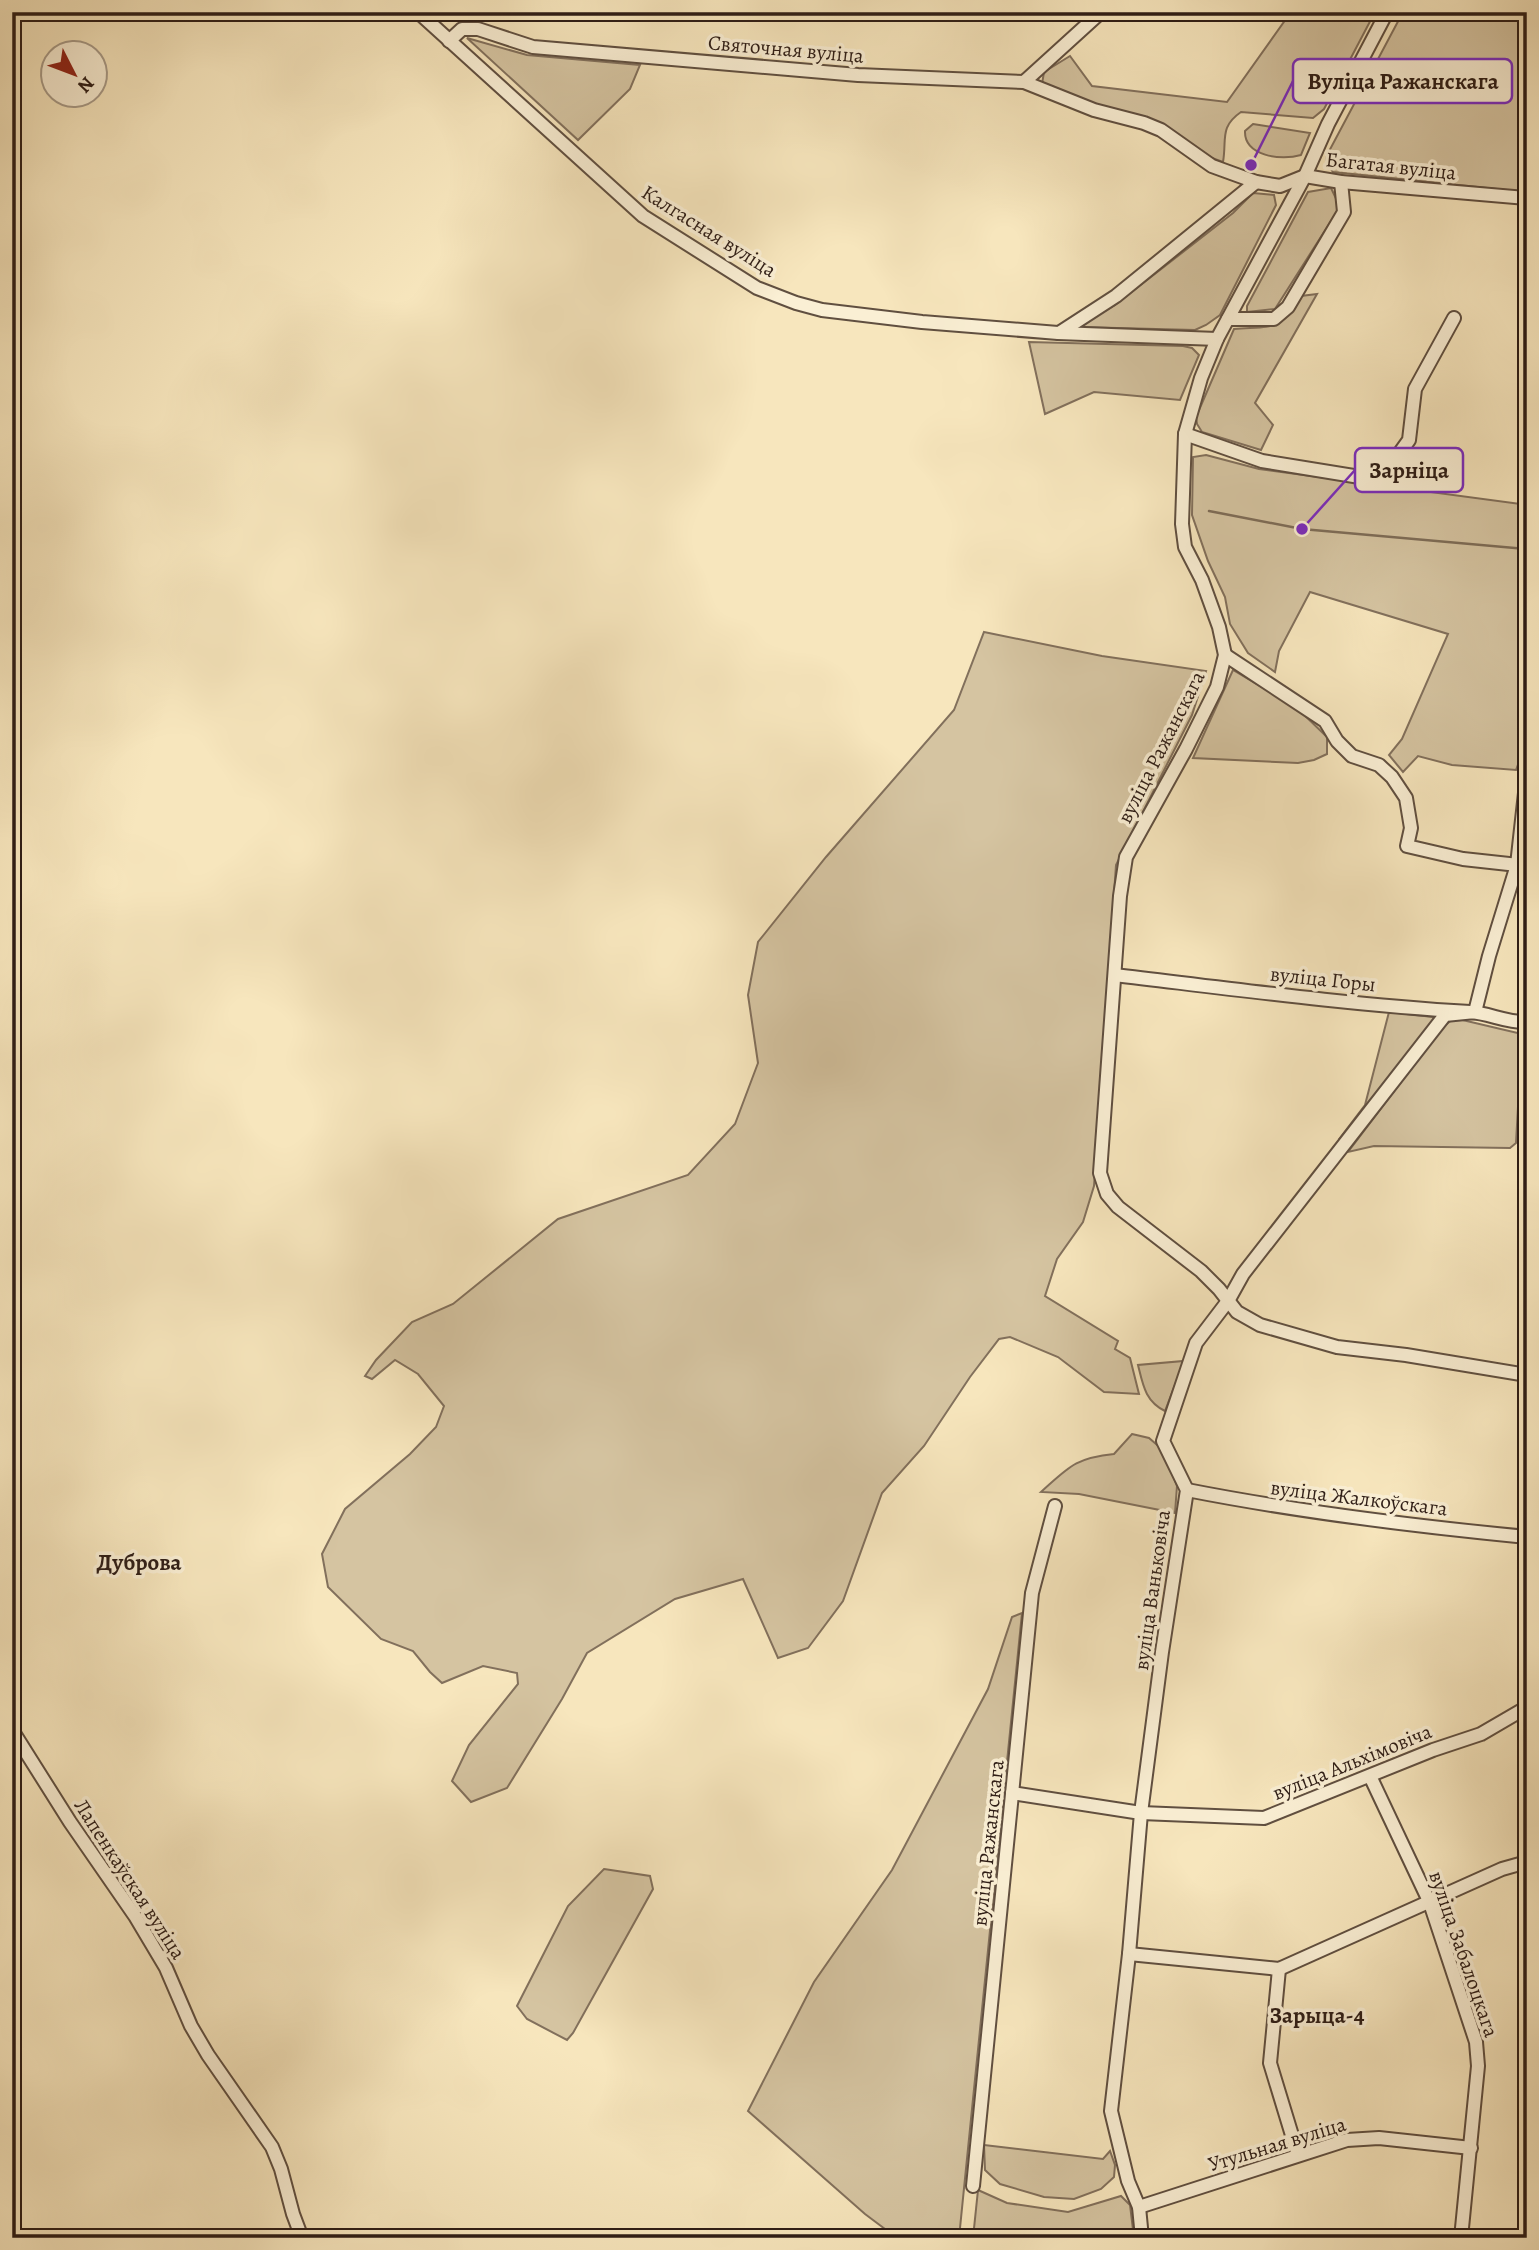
<svg xmlns="http://www.w3.org/2000/svg" width="1539" height="2250" viewBox="0 0 1539 2250" font-family="Alegreya,serif">
	<rect width="100%" height="100%" fill="#f7e6bd"/>
	<filter id="stains"><feTurbulence type="fractalNoise" baseFrequency=".00286" numOctaves="4"/><feColorMatrix values="0 0 0 0 .2 0 0 0 0 .09 0 0 0 0 .02 0 0 0 .5 -.17"/></filter>
	<radialGradient id="worn" r=".72"><stop offset=".6" stop-color="#630" stop-opacity="0"/><stop offset="1" stop-color="#630" stop-opacity=".3"/></radialGradient>
	<g fill="#d5c4a1" stroke="#82705c" stroke-width="2">
		<path d="M1291 12H1375L1324 109 1313 118 1241 112C1219 127 1227 140 1223 162L1212 158 1160 123 1089 104 1042 84 1044 72 1070 56 1092 86 1227 102Z"/>
		<path d="M1403 12H1527V192L1333 172 1326 162 1327 155Z"/>
		<path d="M467 38 527 55 640 65 630 89 578 140Z"/>
		<path d="M1253 124 1310 133 1301 155C1281 161 1244 156 1245 131Z"/>
		<path d="M1331 188 1340 207 1275 309 1247 312V306L1308 192Z"/>
		<path d="M1253 193 1274 195 1276 205 1220 315 1206 325 1195 330 1078 327 1115 305 1233 213Z"/>
		<path d="M1317 294 1255 403 1273 425 1261 450 1202 432 1197 424 1196 417 1234 329C1276 326 1276 332 1301 296Z"/>
		<path d="M1029 342 1183 346 1192 348 1199 355 1180 400 1094 392 1045 414Z"/>
		<path d="M1206 455 1259 469 1527 505V740L1516 770 1452 765 1418 756 1403 772 1389 755 1402 739 1448 634 1310 592 1279 651 1275 672 1248 653 1230 624 1225 597 1208 561 1192 515 1193 457Z"/>
		<path d="M984 632 1102 656 1206 671 1192 715 1116 865 1094 1186 1083 1222 1057 1259 1045 1296 1118 1341 1115 1349 1130 1358 1139 1394 1104 1392 1058 1357 1010 1337 999 1339 970 1377 924 1446 882 1493 843 1601 808 1648 778 1658 743 1579 675 1599 587 1653 562 1699 507 1788 471 1802 452 1781 469 1745 518 1684 517 1673 483 1666 442 1683 430 1672 413 1651 381 1639 328 1587 322 1554 345 1509 410 1454 436 1427 444 1406 418 1374 395 1360 372 1379 365 1376 376 1360 412 1322 453 1304 558 1219 688 1175 735 1124 758 1063 748 995 758 942 826 857 954 710Z"/>
		<path d="M1233 670 1297 708 1327 737V754L1314 760 1298 763 1193 758Z"/>
		<path d="M1389 1012 1433 1017 1435 1022 1345 1138H1340L1365 1105Z"/>
		<path d="M1454 1018 1522 1034 1516 1143 1510 1148 1374 1146 1348 1152 1443 1027Z"/>
		<path d="M1184 1361 1165 1411C1145 1401 1143 1385 1138 1365Z"/>
		<path d="M1132 1434 1149 1438 1163 1450 1177 1486 1175 1513 1079 1494 1041 1492C1069 1467 1075 1458 1114 1454Z"/>
		<path d="M1022 1613 959 2238H897L865 2214 748 2111 814 1982 892 1870 988 1689 1012 1617Z"/>
		<path d="M604 1869 650 1876 653 1889 573 2033 567 2040 527 2019 517 2006 568 1906Z"/>
		<path d="M984 2145 1103 2159 1110 2151 1115 2165 1114 2177 1101 2189 1074 2199 1044 2197 1000 2184 985 2170Z"/>
		<path d="M978 2190 1007 2203 1068 2212 1121 2196 1130 2205 1134 2238H973Z"/>
	</g>
	<g fill="none" stroke-linecap="round" stroke-linejoin="round">
		<path stroke="#7e6d58" stroke-width="2.5" d="M1209 511 1302 529 1527 549"/>
		<defs>
			<g id="minor">
				<path d="M418 12 643 216 757 288 796 303 822 310 922 322 1058 333 1217 339"/>
				<path d="M1387 12 1328 124 1305 176 1217 339 1201 378 1185 434 1182 524 1185 547 1202 580 1219 627 1225 655 1217 687 1186 749 1126 857 1120 896 1100 1173 1107 1194 1118 1207 1201 1271 1219 1289 1237 1312 1260 1325 1337 1347 1406 1355 1527 1375"/>
				<path d="M449 41 462 29H478L533 47 858 75 1024 82 1101 12"/>
				<path d="M1024 82 1094 110 1144 123 1161 130 1212 166 1256 182 1280 186 1305 176 1341 182 1527 198"/>
				<path d="M1228 319H1274L1288 307 1344 212 1341 182"/>
				<path d="M1059 333 1116 296 1256 182"/>
				<path d="M1185 434 1262 461 1366 478 1391 465 1409 440 1415 389 1454 318"/>
				<path d="M1225 655 1325 721 1337 741 1352 756 1379 765 1392 777 1406 798 1411 828 1407 846 1463 859 1527 866"/>
				<path d="M1115 975C1233 989 1351 1005 1470 1012 1489 1013 1507 1023 1527 1022"/>
				<path d="M1187 1490C1299 1512 1413 1526 1527 1537"/>
				<path d="M12 1730 70 1822 135 1916 166 1968 191 2026 208 2055 272 2147 281 2169 293 2214 302 2238"/>
				<path d="M1370 1776 1430 1903 1476 2042 1478 2066 1461 2238"/>
				<path d="M1012 1793 1141 1813 1264 1818 1433 1750 1481 1734 1524 1709 1527 1701"/>
				<path d="M1129 1954 1279 1969 1502 1869 1527 1862"/>
				<path d="M1279 1969 1270 2063 1298 2155"/>
				<path d="M973 2186 1032 1593 1055 1506"/>
				<path d="M1139 2207 1347 2140 1379 2138 1471 2148"/>
				<path d="M1142 2238 1139 2207 1128 2181 1111 2111 1129 1954 1141 1813 1162 1652 1187 1490 1163 1441 1196 1343 1228 1301 1243 1274 1445 1015 1475 1012 1489 956 1517 865 1527 775"/>
			</g>
		</defs>
		<use href="#minor" stroke="#604f40" stroke-width="16"/>
		<use href="#minor" stroke="#faefd4" stroke-width="12"/>
	</g>
	<g text-anchor="middle" dominant-baseline="central" stroke-width="7" stroke-linejoin="round" paint-order="stroke">
		<g font-size="21" fill="#2e1d16" stroke="#faefd4">
			<text transform="translate(786 49) rotate(5)">Святочная вуліца</text>
			<text transform="translate(1391 166) rotate(6)">Багатая вуліца</text>
			<text transform="translate(709 231) rotate(32)">Калгасная вуліца</text>
			<text transform="translate(1161 747) rotate(-63)">вуліца Ражанскага</text>
			<text transform="translate(1323 979) rotate(6)">вуліца Горы</text>
			<text transform="translate(1359 1498) rotate(7)">вуліца Жалкоўскага</text>
			<text transform="translate(1152 1590) rotate(-82)">вуліца Ваньковіча</text>
			<text transform="translate(1352 1762) rotate(-22)">вуліца Альхімовіча</text>
			<text transform="translate(988 1843) rotate(-84)">вуліца Ражанскага</text>
			<text transform="translate(130 1879) rotate(57)">Лапенкаўская вуліца</text>
			<text transform="translate(1464 1954) rotate(71)">вуліца Забалоцкага</text>
			<text transform="translate(1277 2144) rotate(-17)">Утульная вуліца</text>
		</g>
		<g font-size="23" font-weight="bold" fill="#2e1d16" stroke="#faefd4">
			<text x="139" y="1562">Дуброва</text>
			<text x="1317" y="2015">Зарыца-4</text>
		</g>
	</g>
	<path fill="none" stroke="#7b2cbf" stroke-width="2.5" d="M1251 165L1293 81M1302 529L1355 470"/>
	<g fill="#7b2cbf" stroke="#faefd4" stroke-width="2.5">
		<circle cx="1251" cy="165" r="7"/>
		<circle cx="1302" cy="529" r="7"/>
	</g>
	<g fill="#faefd4" stroke="#7b2cbf" stroke-width="2.5">
		<rect x="1293" y="59" width="219" height="44" rx="7"/>
		<rect x="1355" y="448" width="108" height="44" rx="7"/>
	</g>
	<g font-size="23" text-anchor="middle" font-weight="bold" fill="#2e1d16">
		<text x="1403" y="89">Вуліца Ражанскага</text>
		<text x="1409" y="478">Зарніца</text>
	</g>
	<rect width="1539" height="2250" fill="none" stroke="#f7e6bd" stroke-width="42"/>
	<rect x="14" y="14" width="1511" height="2222" fill="none" stroke="#2e1d16" stroke-width="3.5"/>
	<rect x="21" y="21" width="1497" height="2208" fill="none" stroke="#2e1d16" stroke-width="2"/>
	<g transform="translate(74 74) rotate(132)"><circle r="33" fill="#faefd4" stroke="#a89b88" stroke-width="2"/>
	<path d="M0-5L12 26L0 18L-12 26Z" fill="#8f2418"/>
	<text y="-10" font-size="19" font-weight="bold" text-anchor="middle" fill="#2e1d16">N</text>
	</g>
	<rect width="100%" height="100%" filter="url(#stains)"/>
	<rect width="100%" height="100%" fill="url(#worn)"/>
</svg>
